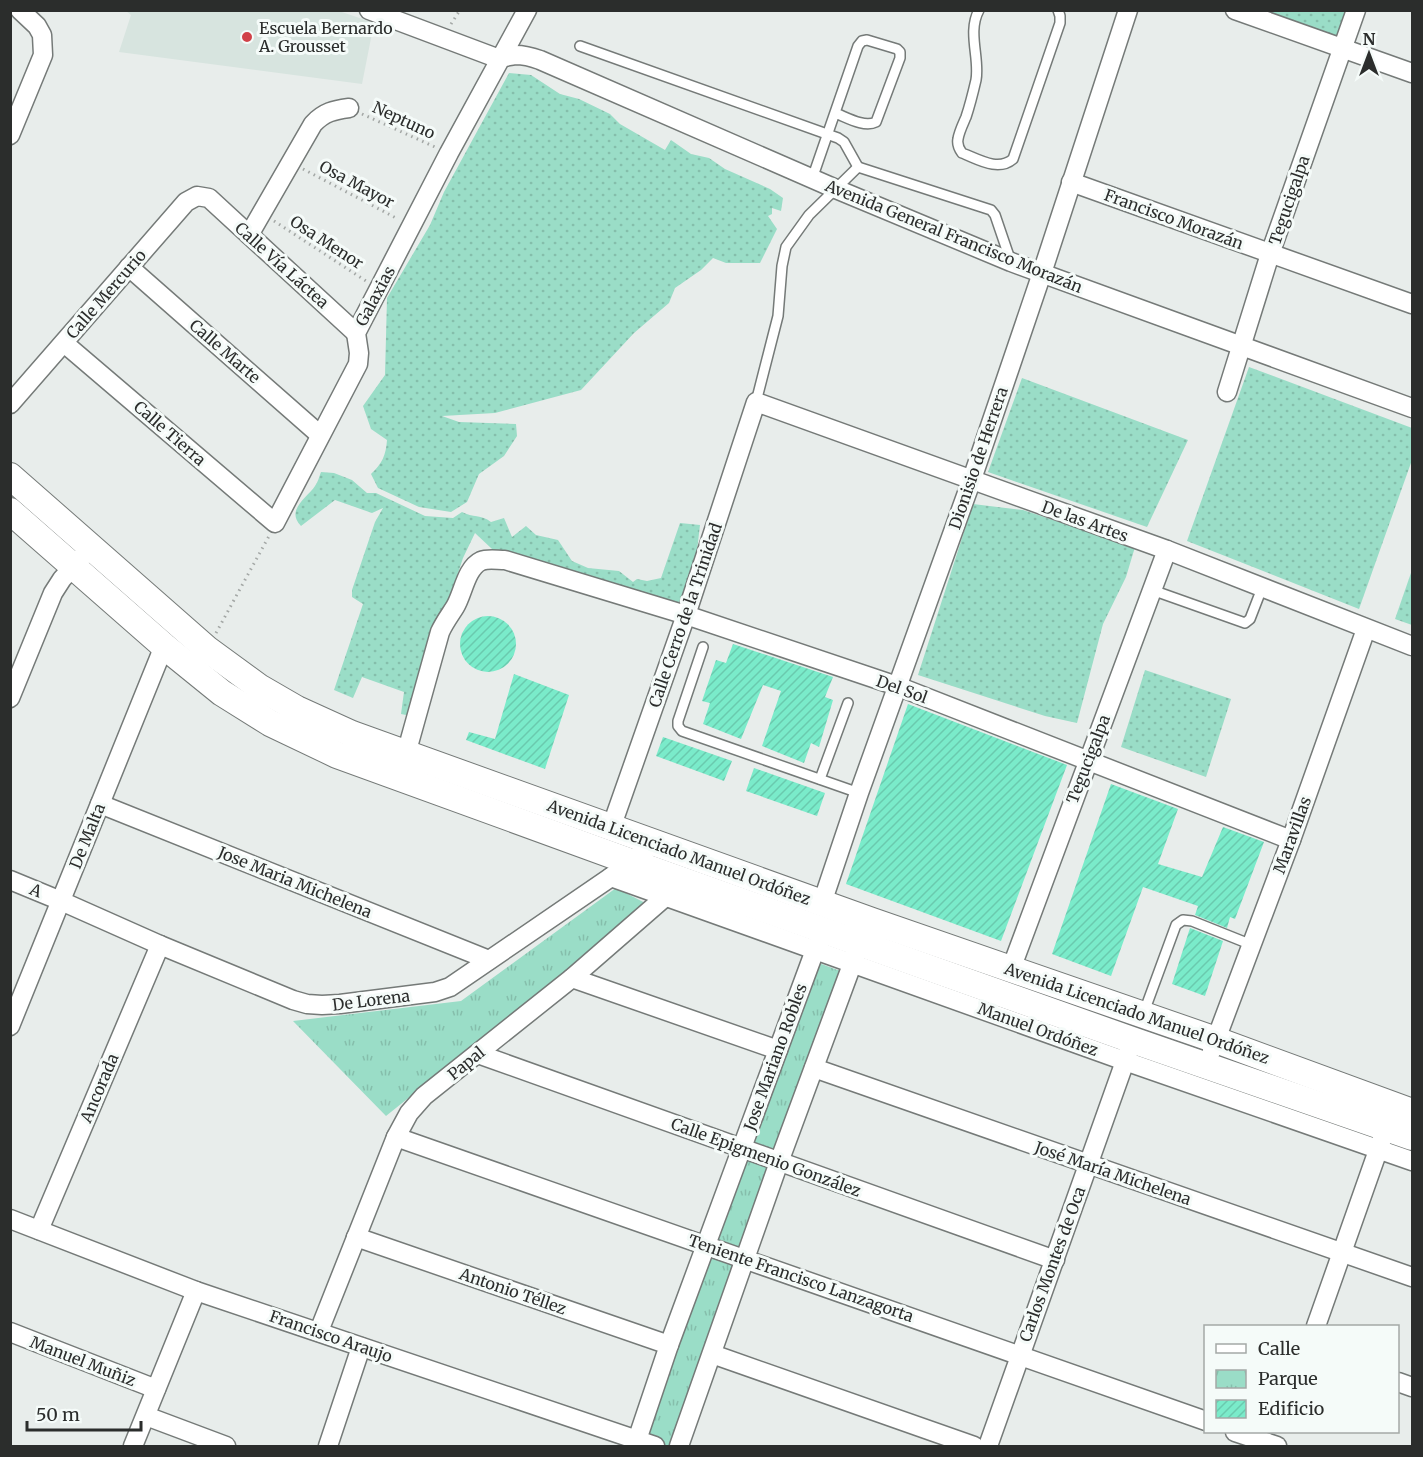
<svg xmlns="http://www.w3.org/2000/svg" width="1423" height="1457" viewBox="0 0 1423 1457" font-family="Merriweather,serif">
	<defs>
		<pattern id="grass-dots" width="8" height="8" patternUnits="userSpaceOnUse" patternTransform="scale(1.5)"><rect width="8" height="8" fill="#9addc7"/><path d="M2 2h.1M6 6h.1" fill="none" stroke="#85beab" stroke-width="1.8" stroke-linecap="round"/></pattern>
		<pattern id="park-tufts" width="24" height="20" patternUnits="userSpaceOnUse" patternTransform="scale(1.5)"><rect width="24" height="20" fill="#9addc7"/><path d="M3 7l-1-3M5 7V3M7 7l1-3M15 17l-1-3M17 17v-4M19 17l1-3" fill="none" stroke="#85beab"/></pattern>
		<pattern id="building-hatch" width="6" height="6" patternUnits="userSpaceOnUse" patternTransform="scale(1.5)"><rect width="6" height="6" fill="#7aebca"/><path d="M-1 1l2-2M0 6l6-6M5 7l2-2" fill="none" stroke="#6acaae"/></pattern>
	</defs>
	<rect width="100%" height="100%" fill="#e8edeb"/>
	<path fill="#d7e4df" d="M339 11 374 23 362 84 119 52 131 15 126 11Z"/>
	<g fill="url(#grass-dots)">
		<path d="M1254 11H1347L1336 40Z"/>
		<path d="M509 73 531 75 560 94 579 99 610 114 620 124 665 150 671 140 691 154 709 158 725 169 770 189 783 198 781 211 772 208V214L768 216 777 229 760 263H726L713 258 701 270 675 288 669 303 634 333 581 390 495 413 442 416 459 422 516 424 517 436 504 456 479 474 467 502 451 512 419 507 378 488 371 474C382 464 386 455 387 440L371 429 363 406 385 375 387 298 430 225 444 192Z"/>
		<path d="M1249 367 1412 428V460L1359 609 1187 541Z"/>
		<path d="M1022 378 1188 440 1147 527 988 472Z"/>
		<path d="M321 472 334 473 352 480 367 493H376L425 516 453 518 462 512C473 518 481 514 491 522L504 518 512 537 526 526 536 535 558 540 572 561 588 568 619 571 633 582 637 579 647 581 661 578 680 523 700 525 696 559 678 611 496 558 492 549 475 533 463 558 411 716 401 714 404 692 362 677 353 698 334 690 363 604 352 597V590L375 522 383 508 372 513 335 500 301 526C285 510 308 497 315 486 318 482 319 477 321 472Z"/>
		<path d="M973 504 1023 510 1135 547 1126 577 1103 624 1077 723 1045 716 918 675Z"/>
		<path d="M1412 570V625L1395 619Z"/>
		<path d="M1145 670 1231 699 1206 777 1121 747Z"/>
	</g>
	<g fill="url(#park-tufts)">
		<path d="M616 888 649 905 386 1116 293 1021 461 1001Z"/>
		<path d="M816 962 843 972 675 1446H642Z"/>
	</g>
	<g fill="url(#building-hatch)">
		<circle cx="488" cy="644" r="28"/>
		<path d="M733 644 833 677 825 697 833 700 819 747 811 743 804 763 762 746 781 691 763 685 741 739 703 724 710 703 702 701 716 660 726 663Z"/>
		<path d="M514 674 569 695 545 769 466 740 469 732 495 739Z"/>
		<path d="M908 704 1067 765 1001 941 846 884Z"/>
		<path d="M663 737 732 761 724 781 656 756Z"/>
		<path d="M754 768 825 793 817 816 746 791Z"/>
		<path d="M1111 784 1178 809 1158 864 1202 877 1223 827 1264 842 1235 919 1230 917 1227 928 1195 915 1198 906 1143 887 1111 976 1052 954Z"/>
		<path d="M1190 928 1223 941 1205 996 1172 984Z"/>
	</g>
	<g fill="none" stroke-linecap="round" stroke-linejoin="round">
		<defs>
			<g id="service">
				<path d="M979 10C967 32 980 58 976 80 973 93 970 105 966 117 963 124 959 132 958 139 957 144 959 149 962 153 978 159 998 172 1013 159L1060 23V16L1058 10"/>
				<path d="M580 46 838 138 844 142 858 167"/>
				<path d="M812 179 858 46 862 41 867 40 897 49 900 52V58L876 122C864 128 846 117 835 113"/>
				<path d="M756 402 778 316 782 266 786 247 809 215 858 167 991 210 995 215 1011 262"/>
				<path d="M1152 590 1245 623 1250 619 1262 588"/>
				<path d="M703 647 678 721V726L682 731 859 793"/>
				<path d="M820 779 848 703"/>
				<path d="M1144 1012 1176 925 1183 920 1192 921 1252 945"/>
			</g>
			<g id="minor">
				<path d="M369 10 494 57C502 59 507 56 515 55 523 55 532 57 540 60L836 189 1011 262 1412 408"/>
				<path d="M1235 10 1412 73"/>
				<path d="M10 135 43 55 42 35 37 26 20 10"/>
				<path d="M1071 182 1412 304"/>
				<path d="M249 235 313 124C324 112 334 110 349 108"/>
				<path d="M129 267 320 435"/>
				<path d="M64 343 275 523 358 364 359 353 356 333 449 153 527 10"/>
				<path d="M1227 392 1270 254 1356 10"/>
				<path d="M10 404 186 202 197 196 209 198 356 333"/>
				<path d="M10 698 53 593 62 579 90 548"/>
				<path d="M406 754 440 632C444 623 450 615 455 607 463 594 466 568 481 561 488 558 497 560 505 560L686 615 897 686 1291 840"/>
				<path d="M100 804 489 960"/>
				<path d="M611 828 686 615 756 402 1167 550 1412 646"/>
				<path d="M611 877 1125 1061 1412 1161"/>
				<path d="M10 880 61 901 160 945 293 1000 307 1004 322 1005 340 1004 435 992 450 987 611 877 654 843"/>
				<path d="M822 903 859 793 972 479 1042 273 1128 10"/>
				<path d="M1011 969 1167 550"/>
				<path d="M572 978 778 1050"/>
				<path d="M10 1026 164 646"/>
				<path d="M1212 1050 1291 840 1366 629"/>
				<path d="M478 1054 1055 1260"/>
				<path d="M814 1068 1412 1277"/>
				<path d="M396 1137 1206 1421"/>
				<path d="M10 1219 196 1291 655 1446"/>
				<path d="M39 1230 160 945"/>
				<path d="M356 1237 669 1345"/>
				<path d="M1316 1326 1382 1139"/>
				<path d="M319 1331 396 1137 409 1113 424 1096 572 978 672 891"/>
				<path d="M10 1332 156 1389"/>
				<path d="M712 1354 974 1446"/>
				<path d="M1398 1382 1412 1387"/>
				<path d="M146 1416 226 1446"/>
				<path d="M1235 1432 1277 1446"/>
				<path d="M133 1446 196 1291"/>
				<path d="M328 1446 361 1347"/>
				<path d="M635 1446 669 1345 815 950 820 941"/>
				<path d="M679 1446 779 1162 857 951"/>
				<path d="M988 1446 1129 1050"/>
			</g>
			<g id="secondary">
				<path d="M10 476 207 649 259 687 297 709 352 734 872 921 1216 1040 1412 1112"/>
				<path d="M10 511 164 646 222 693 270 723 337 755 631 862 1132 1040 1412 1137"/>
			</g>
		</defs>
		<use href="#service" stroke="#757a78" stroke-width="12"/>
		<use href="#minor" stroke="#757a78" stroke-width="21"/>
		<use href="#secondary" stroke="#757a78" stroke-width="28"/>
		<g stroke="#a3a7a5" stroke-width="3" stroke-dasharray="1.5 4.5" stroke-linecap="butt">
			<path d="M451 24 460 10"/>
			<path d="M362 114 435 147"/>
			<path d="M303 169 398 219"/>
			<path d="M274 221 366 281"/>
			<path d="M216 633 269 536"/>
		</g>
		<use href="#service" stroke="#fff" stroke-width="9"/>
		<use href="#minor" stroke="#fff" stroke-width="18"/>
		<use href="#secondary" stroke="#fff" stroke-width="26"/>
	</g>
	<circle fill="#d14148" stroke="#f5fbf9" stroke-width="2" cx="247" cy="37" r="6"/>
	<g text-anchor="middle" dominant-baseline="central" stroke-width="6" stroke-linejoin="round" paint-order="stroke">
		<g font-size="16" fill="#2b2d2c" stroke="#f5fbf9" text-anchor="start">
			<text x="259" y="28">Escuela Bernardo<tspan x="259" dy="18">A. Grousset</tspan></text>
		</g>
		<g font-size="16" fill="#2b2d2c" stroke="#f5fbf9">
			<text transform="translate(404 120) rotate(25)">Neptuno</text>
			<text transform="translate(357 184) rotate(28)">Osa Mayor</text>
			<text transform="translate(1289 200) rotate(-71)">Tegucigalpa</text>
			<text transform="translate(1174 219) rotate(20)">Francisco Morazán</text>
			<text transform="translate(954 236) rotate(22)">Avenida General Francisco Morazán</text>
			<text transform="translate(327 242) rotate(33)">Osa Menor</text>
			<text transform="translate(282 265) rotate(42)">Calle Vía Láctea</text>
			<text transform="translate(106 294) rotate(-49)">Calle Mercurio</text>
			<text transform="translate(375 296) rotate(-62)">Galaxias</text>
			<text transform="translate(225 351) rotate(41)">Calle Marte</text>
			<text transform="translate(170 433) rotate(41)">Calle Tierra</text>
			<text transform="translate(978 458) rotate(-71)">Dionisio de Herrera</text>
			<text transform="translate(1085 521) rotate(20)">De las Artes</text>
			<text transform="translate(685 615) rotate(-71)">Calle Cerro de la Trinidad</text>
			<text transform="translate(902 689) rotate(20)">Del Sol</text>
			<text transform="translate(1088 759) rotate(-69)">Tegucigalpa</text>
			<text transform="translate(1292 835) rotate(-70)">Maravillas</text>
			<text transform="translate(87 836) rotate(-68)">De Malta</text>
			<text transform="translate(679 852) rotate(20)">Avenida Licenciado Manuel Ordóñez</text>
			<text transform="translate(295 882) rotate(22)">Jose Maria Michelena</text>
			<text transform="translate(36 890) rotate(22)">A</text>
			<text transform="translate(371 1000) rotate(-7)">De Lorena</text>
			<text transform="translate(1137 1013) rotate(19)">Avenida Licenciado Manuel Ordóñez</text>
			<text transform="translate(1038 1029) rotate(20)">Manuel Ordóñez</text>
			<text transform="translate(775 1057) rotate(-70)">Jose Mariano Robles</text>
			<text transform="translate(466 1063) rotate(-39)">Papal</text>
			<text transform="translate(99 1088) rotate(-67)">Ancorada</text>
			<text transform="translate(766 1157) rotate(20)">Calle Epigmenio González</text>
			<text transform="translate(1113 1173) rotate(19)">José María Michelena</text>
			<text transform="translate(1052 1264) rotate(-70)">Carlos Montes de Oca</text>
			<text transform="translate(801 1278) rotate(19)">Teniente Francisco Lanzagorta</text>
			<text transform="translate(513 1291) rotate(19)">Antonio Téllez</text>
			<text transform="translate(331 1336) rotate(19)">Francisco Araujo</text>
			<text transform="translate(83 1361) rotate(21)">Manuel Muñiz</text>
		</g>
	</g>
	<rect width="1423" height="1457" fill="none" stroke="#2b2d2c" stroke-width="24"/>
	<rect x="1204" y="1325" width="195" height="108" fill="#f5fbf9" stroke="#a4a9a7" stroke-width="1.5"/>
	<rect x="1216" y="1344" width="30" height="9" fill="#ffffff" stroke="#a4a9a7" stroke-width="1.5"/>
	<text x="1258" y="1355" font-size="18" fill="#2b2d2c">Calle</text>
	<rect x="1216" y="1370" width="30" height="18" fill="url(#park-tufts)" stroke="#a4a9a7" stroke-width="1.5"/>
	<text x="1258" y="1385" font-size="18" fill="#2b2d2c">Parque</text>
	<rect x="1216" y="1400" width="30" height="18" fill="url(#building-hatch)" stroke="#a4a9a7" stroke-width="1.5"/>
	<text x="1258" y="1415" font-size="18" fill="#2b2d2c">Edificio</text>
	<g transform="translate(1369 54)" stroke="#f5fbf9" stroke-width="4.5" paint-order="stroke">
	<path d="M0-4.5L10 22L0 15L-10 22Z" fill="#2b2d2c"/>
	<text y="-9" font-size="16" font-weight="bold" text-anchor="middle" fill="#2b2d2c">N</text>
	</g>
	<path d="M27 1421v9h114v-9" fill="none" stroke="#2b2d2c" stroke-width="3"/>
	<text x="36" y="1421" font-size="18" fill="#2b2d2c" stroke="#f5fbf9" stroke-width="4.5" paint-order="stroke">50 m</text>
</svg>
